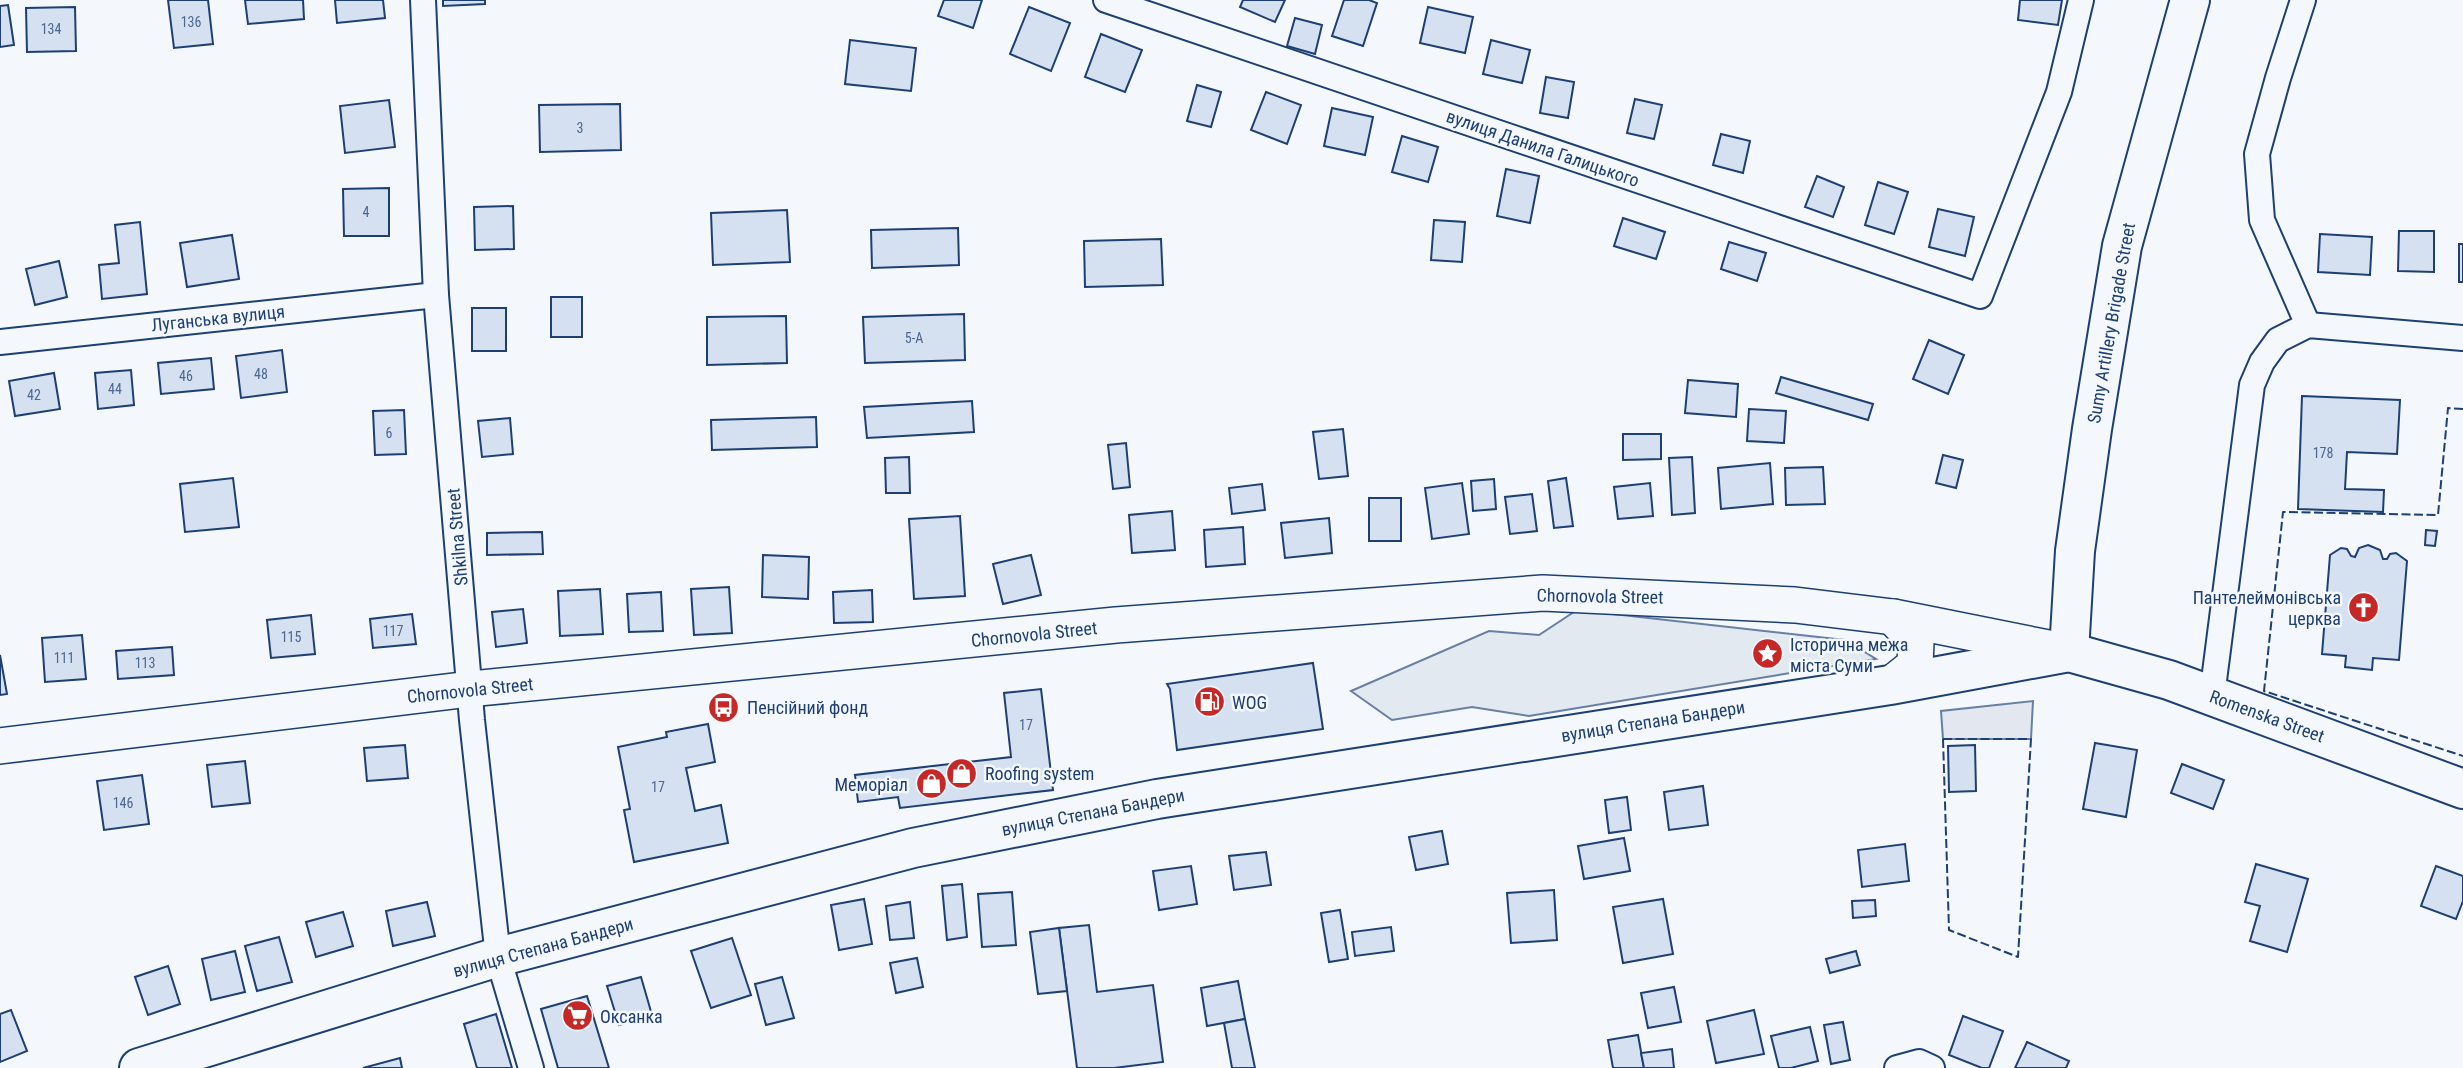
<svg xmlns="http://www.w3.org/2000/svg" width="2463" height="1068" viewBox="0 0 2463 1068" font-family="'Roboto Condensed',sans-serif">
	<rect width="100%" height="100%" fill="#f4f7fb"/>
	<path fill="#e3e9f0" stroke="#687fa3" stroke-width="2" d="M1577 610 1845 640 1876 659 1529 716 1472 707 1392 720 1351 691 1489 631 1539 635Z"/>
	<path fill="#e3e8f0" stroke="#687fa3" stroke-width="2" d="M2033 701 2031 739H1943L1941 711Z"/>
	<g fill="#d5e0f0" stroke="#1d3f73" stroke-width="2">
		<path d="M168 0H208L213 44 174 48Z"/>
		<path d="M245 0H303L304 19 248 24Z"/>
		<path d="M335 0H383L385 18 337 23Z"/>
		<path d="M443 0H485V4L443 6Z"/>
		<path d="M944 0H982L973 28 938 16Z"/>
		<path d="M1243 0H1285L1275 22 1240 7Z"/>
		<path d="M1344 0H1369L1377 3 1363 46 1332 36Z"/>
		<path d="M2020 0H2062L2058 25 2018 20Z"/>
		<path d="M8 5 14 45 0 47V6Z"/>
		<path d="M75 7 76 51 27 52 26 8Z"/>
		<path d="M1029 7 1070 23 1051 71 1010 54Z"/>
		<path d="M1428 7 1473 17 1465 53 1420 43Z"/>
		<path d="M1295 18 1322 25 1315 54 1287 46Z"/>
		<path d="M1101 34 1142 50 1125 92 1085 77Z"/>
		<path d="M850 40 916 48 911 91 845 84Z"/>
		<path d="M1491 40 1530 50 1522 83 1483 74Z"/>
		<path d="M1546 77 1574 82 1568 118 1540 113Z"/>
		<path d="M1197 85 1221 92 1211 127 1187 121Z"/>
		<path d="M1266 92 1301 105 1287 144 1251 130Z"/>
		<path d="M1635 99 1662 105 1654 139 1627 133Z"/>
		<path d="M389 100 395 147 345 153 340 106Z"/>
		<path d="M620 104 621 150 540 152 539 105Z"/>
		<path d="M1332 108 1373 117 1365 155 1324 146Z"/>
		<path d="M1721 134 1750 141 1743 173 1713 165Z"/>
		<path d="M1402 136 1438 147 1428 182 1392 172Z"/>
		<path d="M1506 169 1539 176 1530 223 1497 216Z"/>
		<path d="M1817 176 1844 187 1833 217 1805 207Z"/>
		<path d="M1878 182 1908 192 1894 234 1865 225Z"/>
		<path d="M389 188V236H344L343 189Z"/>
		<path d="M513 206 514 249 475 250 474 207Z"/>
		<path d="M1938 209 1974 217 1965 256 1929 247Z"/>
		<path d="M787 210 790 262 713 265 711 213Z"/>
		<path d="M1623 218 1665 232 1656 259 1614 246Z"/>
		<path d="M1434 220 1465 222 1462 262 1431 260Z"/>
		<path d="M140 222 147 294 102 299 99 265 119 263 115 225Z"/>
		<path d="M958 228 959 265 872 268 871 230Z"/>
		<path d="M2399 231H2434V272L2398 271Z"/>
		<path d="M2320 234 2372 237 2370 275 2318 272Z"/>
		<path d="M232 235 239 279 187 287 180 243Z"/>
		<path d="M1161 239 1163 285 1085 287 1084 241Z"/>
		<path d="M1729 242 1766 253 1757 281 1721 269Z"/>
		<rect x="2459" y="244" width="4" height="38"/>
		<path d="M59 261 67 297 35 305 26 269Z"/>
		<rect x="551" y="297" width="31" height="40"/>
		<rect x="472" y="308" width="34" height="43"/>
		<path d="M964 314 965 360 865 363 863 317Z"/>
		<path d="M786 316 787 363 707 365V317Z"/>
		<path d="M1929 340 1964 355 1948 394 1913 379Z"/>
		<path d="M282 350 287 392 241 398 236 356Z"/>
		<path d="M211 358 214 389 161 394 158 363Z"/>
		<path d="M131 370 134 405 98 409 95 373Z"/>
		<path d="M54 373 60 409 15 416 9 381Z"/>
		<path d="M1781 377 1873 404 1868 420 1776 393Z"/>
		<path d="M1688 380 1738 384 1736 417 1685 413Z"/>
		<path d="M2302 396 2400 400 2397 454 2347 452 2345 489 2384 490 2383 512 2298 509Z"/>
		<path d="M972 401 974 432 867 438 864 407Z"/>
		<path d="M1749 409 1786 411 1784 443 1747 441Z"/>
		<path d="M404 410 406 454 375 455 373 411Z"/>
		<path d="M816 417 817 447 712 450 711 420Z"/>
		<path d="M510 418 513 454 482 457 478 421Z"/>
		<path d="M1343 429 1348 476 1319 479 1313 432Z"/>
		<path d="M1623 434H1661V459L1623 460Z"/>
		<path d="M1126 443 1130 487 1113 489 1108 445Z"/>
		<path d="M1943 455 1963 460 1956 488 1936 483Z"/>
		<path d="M909 457 910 493H886L885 458Z"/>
		<path d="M1692 457 1695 513 1672 515 1669 458Z"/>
		<path d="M1770 463 1773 504 1721 509 1718 468Z"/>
		<path d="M1823 467 1825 504 1786 505 1785 468Z"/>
		<path d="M233 478 239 527 185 532 180 484Z"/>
		<path d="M1566 478 1573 526 1554 528 1548 481Z"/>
		<path d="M1494 479 1496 509 1473 511 1471 481Z"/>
		<path d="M1462 483 1469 534 1432 539 1425 488Z"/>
		<path d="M1650 483 1653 516 1618 519 1614 487Z"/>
		<path d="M1262 484 1265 510 1232 514 1229 488Z"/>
		<path d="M1532 494 1537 531 1510 534 1505 497Z"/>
		<rect x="1369" y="498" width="32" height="43"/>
		<path d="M1172 511 1175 550 1132 553 1129 515Z"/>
		<path d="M960 516 965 596 914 599 909 519Z"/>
		<path d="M1329 518 1332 553 1285 558 1281 523Z"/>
		<path d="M1243 527 1245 564 1206 567 1204 530Z"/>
		<path d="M2426 530 2437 531 2435 546 2425 545Z"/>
		<path d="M542 532 543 554 487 555V533Z"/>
		<path d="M2368 545 2380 550 2383 559H2387L2390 554 2396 553 2407 561 2399 660 2373 658 2372 670 2345 667 2346 656 2322 654 2330 555 2341 548 2347 549 2351 556 2355 557 2359 548Z"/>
		<path d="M763 555 809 557 808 599 762 597Z"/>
		<path d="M1031 555 1041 595 1003 604 993 564Z"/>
		<path d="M729 587 732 633 694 635 691 589Z"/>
		<path d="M600 589 603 634 560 636 558 591Z"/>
		<path d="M872 590 873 622 834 623 833 592Z"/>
		<path d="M661 592 663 631 629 632 627 594Z"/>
		<path d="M523 609 527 643 496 647 492 612Z"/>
		<path d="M412 614 416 644 373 648 370 619Z"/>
		<path d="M311 615 315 654 271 658 267 620Z"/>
		<path d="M82 635 86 679 45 682 42 638Z"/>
		<path d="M172 647 174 675 118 679 116 651Z"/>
		<path d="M0 655 7 694 0 695Z"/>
		<path d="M1313 663 1323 729 1177 750 1170 689 1167 684Z"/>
		<path d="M1041 689 1053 790 900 808 898 797 858 802 855 775 1011 757 1004 693Z"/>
		<path d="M708 724 715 762 686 768 695 811 721 805 728 843 634 862 624 810 630 809 618 747 667 737 666 732Z"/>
		<path d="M2095 743 2137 750 2126 817 2083 809Z"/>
		<path d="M405 745 408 778 367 781 364 748Z"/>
		<path d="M1975 745 1976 791 1949 792 1948 746Z"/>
		<path d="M245 761 250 803 212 807 207 765Z"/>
		<path d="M2182 764 2224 780 2213 809 2171 793Z"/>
		<path d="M142 775 149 824 104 830 97 781Z"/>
		<path d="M1703 786 1708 825 1669 830 1664 792Z"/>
		<path d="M1627 797 1631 830 1609 833 1605 800Z"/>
		<path d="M1442 831 1448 864 1416 870 1409 837Z"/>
		<path d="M1624 838 1630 871 1584 879 1578 846Z"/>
		<path d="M1905 844 1909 881 1862 887 1858 850Z"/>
		<path d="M1266 852 1271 885 1234 890 1229 856Z"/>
		<path d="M2256 864 2308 879 2287 952 2250 941 2260 906 2245 902Z"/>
		<path d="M1191 866 1197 904 1159 910 1153 871Z"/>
		<path d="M2436 866 2463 876V901L2456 919 2421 906Z"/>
		<path d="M962 884 967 937 947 940 942 886Z"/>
		<path d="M1554 890 1557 940 1511 943 1507 893Z"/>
		<path d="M1012 892 1016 945 982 947 978 894Z"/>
		<path d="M864 899 872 944 839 950 831 905Z"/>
		<path d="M1663 899 1673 954 1623 963 1613 907Z"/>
		<path d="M1875 900 1876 916 1853 918 1852 901Z"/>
		<path d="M427 902 435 936 393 946 386 911Z"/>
		<path d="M910 902 914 938 890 940 886 906Z"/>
		<path d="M1340 910 1348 959 1329 962 1321 913Z"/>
		<path d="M343 912 353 946 316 957 306 922Z"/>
		<path d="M1089 925 1097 992 1153 985 1163 1062 1114 1068H1077L1059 928Z"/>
		<path d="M1391 927 1394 951 1355 956 1352 932Z"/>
		<path d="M1059 928 1067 991 1038 994 1030 932Z"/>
		<path d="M279 937 292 982 257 991 245 946Z"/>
		<path d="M732 938 751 995 711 1008 691 951Z"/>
		<path d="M235 951 245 992 211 1000 202 959Z"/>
		<path d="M1856 951 1860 965 1830 973 1826 959Z"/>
		<path d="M917 958 923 987 896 993 890 963Z"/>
		<path d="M168 966 180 1004 148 1015 135 977Z"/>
		<path d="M641 977 652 1015 619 1025 607 986Z"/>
		<path d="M782 977 794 1018 766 1025 755 984Z"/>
		<path d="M1238 981 1245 1019 1207 1026 1201 988Z"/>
		<path d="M1674 987 1681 1022 1648 1028 1641 993Z"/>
		<path d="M587 996 609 1068H558L541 1009Z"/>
		<path d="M11 1010 27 1051 0 1062V1014Z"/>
		<path d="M1754 1010 1764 1054 1716 1063 1707 1021Z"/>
		<path d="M496 1014 512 1068H477L464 1024Z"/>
		<path d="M1963 1016 2003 1031 1989 1068H1982L1949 1055Z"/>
		<path d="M1245 1019 1255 1068H1232L1224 1023Z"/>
		<path d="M1843 1022 1850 1060 1831 1064 1824 1025Z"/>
		<path d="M1810 1027 1818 1061 1791 1068H1779L1771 1036Z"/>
		<path d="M1638 1035 1644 1068H1613L1608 1040Z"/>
		<path d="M2027 1042 2069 1061 2066 1068H2015Z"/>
		<path d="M1672 1049 1674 1068H1644L1641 1053Z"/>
		<path d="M400 1058 402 1068H363Z"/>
	</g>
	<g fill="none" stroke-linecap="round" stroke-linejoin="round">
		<defs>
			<g id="minor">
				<path d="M423 0 436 295 472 720 498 957 531 1068"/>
				<path d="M1106 0 1980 296 2059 92 2081 0"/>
				<path d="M2303 0 2278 78 2257 154 2262 220 2308 325"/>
				<path d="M0 342 436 295"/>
				<path d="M2212 696 2252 385 2262 362 2278 340 2308 325 2463 338"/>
				<path d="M1897 1068 1919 1062 1932 1068"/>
			</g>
			<g id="secondary">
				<path d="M1890 685 1915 665 1916 642 1893 617"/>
				<path d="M0 746 470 689 1116 625 1543 593 1795 605 1893 617 2063 651"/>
			</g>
			<g id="primary">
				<path d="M2069 652 2075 551 2092 429 2122 246 2190 0"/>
				<path d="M139 1068 498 957 913 848 1157 799 1890 685 2069 652 2169 680 2463 789"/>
			</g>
		</defs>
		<use href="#minor" stroke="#1d3f73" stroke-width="28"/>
		<use href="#secondary" stroke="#1d3f73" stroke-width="38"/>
		<use href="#primary" stroke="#1d3f73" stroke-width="42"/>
		<use href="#minor" stroke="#f4f7fb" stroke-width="24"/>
		<use href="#secondary" stroke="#f4f7fb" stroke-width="35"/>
		<use href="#primary" stroke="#f4f7fb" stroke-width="38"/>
		<g stroke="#1d3f73" stroke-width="2" stroke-dasharray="9 3.5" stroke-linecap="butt">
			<path d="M2463 409 2448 408 2438 515 2283 512 2264 691 2463 756"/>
			<path d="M1943 739H2031L2018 957 1949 930Z"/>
		</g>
	</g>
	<defs>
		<symbol id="church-disc" viewBox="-11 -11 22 22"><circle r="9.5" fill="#c62828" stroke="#f4f7fb"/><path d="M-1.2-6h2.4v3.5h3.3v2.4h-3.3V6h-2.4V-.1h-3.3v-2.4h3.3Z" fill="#fff"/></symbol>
		<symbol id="sight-disc" viewBox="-11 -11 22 22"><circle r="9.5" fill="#c62828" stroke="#f4f7fb"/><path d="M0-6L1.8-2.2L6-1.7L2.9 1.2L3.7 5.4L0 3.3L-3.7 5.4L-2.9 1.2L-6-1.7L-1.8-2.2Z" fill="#fff"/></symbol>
		<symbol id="fuel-disc" viewBox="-11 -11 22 22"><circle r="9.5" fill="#c62828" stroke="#f4f7fb"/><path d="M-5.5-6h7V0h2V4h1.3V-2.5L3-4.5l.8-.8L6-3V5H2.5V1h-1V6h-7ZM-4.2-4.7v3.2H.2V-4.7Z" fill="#fff"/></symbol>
		<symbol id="bus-disc" viewBox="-11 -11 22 22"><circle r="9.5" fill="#c62828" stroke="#f4f7fb"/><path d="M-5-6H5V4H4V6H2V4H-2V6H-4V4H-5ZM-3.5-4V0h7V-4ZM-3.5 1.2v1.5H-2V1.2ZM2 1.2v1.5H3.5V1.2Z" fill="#fff"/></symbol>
		<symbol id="shop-disc" viewBox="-11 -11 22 22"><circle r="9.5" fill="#c62828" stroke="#f4f7fb"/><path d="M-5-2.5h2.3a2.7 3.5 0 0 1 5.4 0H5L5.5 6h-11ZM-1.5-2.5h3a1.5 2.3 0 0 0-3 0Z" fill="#fff"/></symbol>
		<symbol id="supermarket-disc" viewBox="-11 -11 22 22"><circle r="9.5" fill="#c62828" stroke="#f4f7fb"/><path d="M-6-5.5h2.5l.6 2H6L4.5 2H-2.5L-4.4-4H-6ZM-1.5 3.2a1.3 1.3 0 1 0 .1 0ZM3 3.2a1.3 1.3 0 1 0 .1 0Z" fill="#fff"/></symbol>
	</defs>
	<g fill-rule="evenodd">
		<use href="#church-disc" x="2346" y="590" width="35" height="35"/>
		<use href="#sight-disc" x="1750" y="636" width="35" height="35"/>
		<use href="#fuel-disc" x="1192" y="684" width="35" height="35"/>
		<use href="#bus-disc" x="706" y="690" width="35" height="35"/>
		<use href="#shop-disc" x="944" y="756" width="35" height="35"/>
		<use href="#shop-disc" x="914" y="766" width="35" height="35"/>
		<use href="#supermarket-disc" x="560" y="998" width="35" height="35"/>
	</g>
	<g text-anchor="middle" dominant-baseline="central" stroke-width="5" stroke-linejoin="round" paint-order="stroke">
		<g font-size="14" fill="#4b6792">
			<text x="191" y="22">136</text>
			<text x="51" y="29">134</text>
			<text x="580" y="128">3</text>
			<text x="366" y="212">4</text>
			<text x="914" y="338">5-А</text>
			<text x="261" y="374">48</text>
			<text x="186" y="376">46</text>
			<text x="115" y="389">44</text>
			<text x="34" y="395">42</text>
			<text x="389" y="433">6</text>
			<text x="2323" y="453">178</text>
			<text x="393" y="631">117</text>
			<text x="291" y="637">115</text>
			<text x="64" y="658">111</text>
			<text x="145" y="663">113</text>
			<text x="1026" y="725">17</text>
			<text x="658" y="787">17</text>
			<text x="123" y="803">146</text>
		</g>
		<g font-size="18" fill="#1d3f73" stroke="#f4f7fb">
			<text transform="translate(1543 148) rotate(19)">вулиця Данила Галицького</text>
			<text transform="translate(218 318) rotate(-6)">Луганська вулиця</text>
			<text transform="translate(2111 323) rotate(-80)">Sumy Artillery Brigade Street</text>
			<text transform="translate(457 537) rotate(-95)">Shkilna Street</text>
			<text transform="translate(1600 596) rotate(1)">Chornovola Street</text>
			<text transform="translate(1034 634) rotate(-6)">Chornovola Street</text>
			<text transform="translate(470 690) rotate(-6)">Chornovola Street</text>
			<text transform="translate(2267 716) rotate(20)">Romenska Street</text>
			<text transform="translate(1653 721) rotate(-9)">вулиця Степана Бандери</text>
			<text transform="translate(1093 812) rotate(-11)">вулиця Степана Бандери</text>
			<text transform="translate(543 947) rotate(-15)">вулиця Степана Бандери</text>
		</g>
		<g font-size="18" fill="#1d3f73" stroke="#f4f7fb" text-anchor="start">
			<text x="2341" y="597" text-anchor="end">Пантелеймонівська<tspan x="2341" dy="21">церква</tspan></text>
			<text x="1790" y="644">Історична межа<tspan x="1790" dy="21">міста Суми</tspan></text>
			<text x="1232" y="702">WOG</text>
			<text x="747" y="707">Пенсійний фонд</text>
			<text x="985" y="773">Roofing system</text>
			<text x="908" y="784" text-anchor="end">Меморіал</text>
			<text x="600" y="1016">Оксанка</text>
		</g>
	</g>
</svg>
